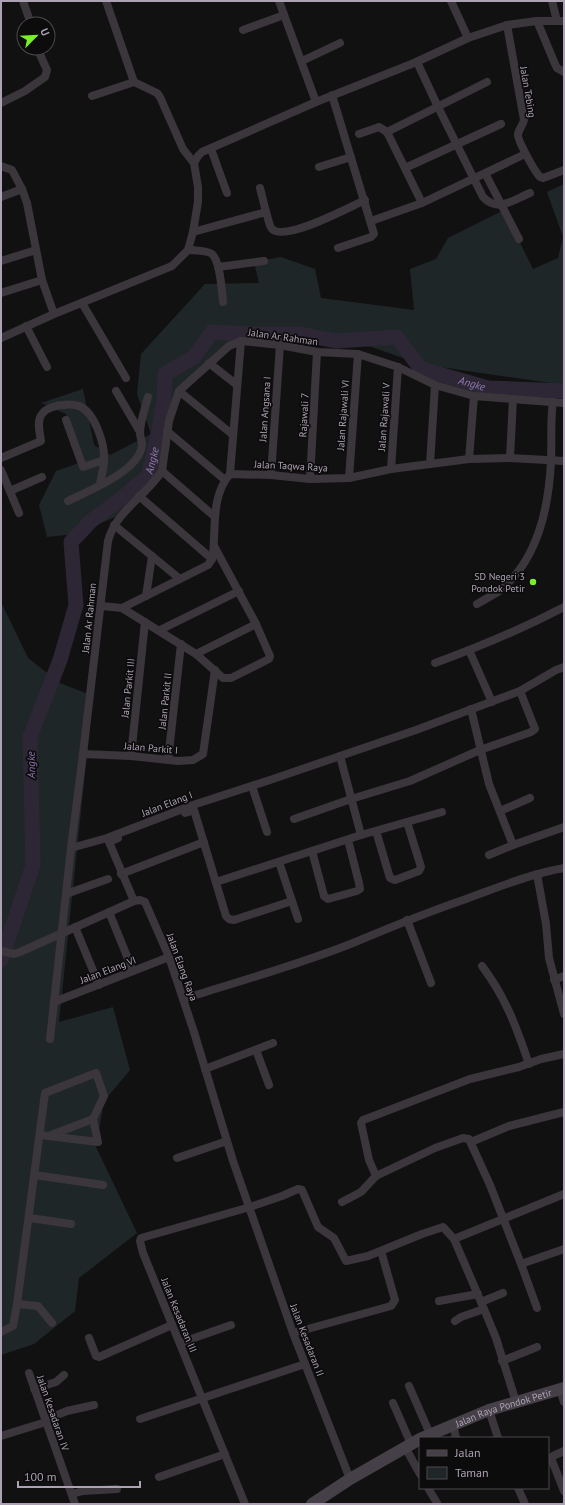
<svg xmlns="http://www.w3.org/2000/svg" width="565" height="1505" viewBox="0 0 565 1505" font-family="'PT Sans',sans-serif">
	<rect width="100%" height="100%" fill="#121112"/>
	<g fill="#1f2627">
		<path d="M564 184V385L420 364 366 345 252 331 231 345 182 386 173 416 169 450 155 476 120 515 75 534 47 537 39 505 56 471 79 463 66 414 41 403 83 389 94 445 110 455 151 434 137 394 141 354 205 284 259 283 254 262 281 257 315 269 321 298 414 310 410 269 436 259 448 238 504 210 533 269 558 258 563 237 547 192Z"/>
		<path d="M1 582 2 604 28 658 60 683 93 696 59 1022 113 1007 130 1070 104 1101 96 1147 137 1233 79 1278 75 1311 34 1344 1 1355Z"/>
	</g>
	<g fill="none" stroke-linecap="round" stroke-linejoin="round">
		<path stroke="#2d2735" stroke-width="15" id="s1" d="M1 960 33 865 30 737 60 660 76 605 71 542 91 521 122 498 148 476 157 440 164 400 165 374 194 357 212 332 249 334H300L336 341 397 337 421 369 488 388 564 391"/>
		<g stroke="#3b363c" stroke-width="8">
			<path d="M23 1 31 24"/>
			<path d="M106 1 134 82"/>
			<path d="M451 1 468 38"/>
			<path d="M552 1 557 21"/>
			<path d="M537 21 555 64 557 68 564 72"/>
			<path d="M507 25 524 120C523 125 519 129 518 134 517 140 535 172 540 177L543 178 564 170"/>
			<path d="M243 30 284 15"/>
			<path d="M302 61 340 43"/>
			<path d="M417 62 438 107 483 197C498 213 513 200 530 193"/>
			<path d="M332 95 374 234 371 237 338 248"/>
			<path d="M92 96 134 82 157 93 160 97 183 149 194 163"/>
			<path d="M316 102 414 63 468 38 507 25 537 21H564"/>
			<path d="M1 103 25 91 45 77 47 70 37 48"/>
			<path d="M387 132 422 203"/>
			<path d="M359 134 379 127 387 132 487 82"/>
			<path d="M211 149 227 193"/>
			<path d="M1 166 12 170 22 189 27 203 42 280 54 314"/>
			<path d="M319 167 351 157"/>
			<path d="M405 168 501 124"/>
			<path d="M485 173 519 239"/>
			<path d="M260 188 266 212"/>
			<path d="M1 197 22 189"/>
			<path d="M371 221 422 203 521 156"/>
			<path d="M193 232 266 212C268 217 269 226 272 229 285 242 350 207 365 200"/>
			<path d="M188 250C193 250 209 251 212 254 220 261 222 291 223 302"/>
			<path d="M1 261 36 250"/>
			<path d="M218 267 264 261"/>
			<path d="M1 293 42 280"/>
			<path d="M82 303 126 378"/>
			<path d="M26 326 47 367"/>
			<path d="M1 338 54 314 172 266 188 250 193 232 198 202V187L194 163 198 156 202 152 316 102 279 1"/>
			<path d="M209 363 237 385"/>
			<path d="M116 391 140 432"/>
			<path d="M179 391 233 435"/>
			<path d="M66 420 83 467 104 460"/>
			<path d="M167 431 225 480"/>
			<path d="M1 458 41 441C40 433 36 421 42 414 46 408 57 405 64 405 68 404 75 405 79 406 95 412 105 445 104 460 104 468 101 477 100 484"/>
			<path d="M510 458 513 399"/>
			<path d="M469 459 474 396"/>
			<path d="M430 464 435 385"/>
			<path d="M391 469 398 367"/>
			<path d="M1 470 19 513"/>
			<path d="M162 471 215 517"/>
			<path d="M230 474 241 341"/>
			<path d="M271 475 280 345"/>
			<path d="M349 478 358 354"/>
			<path d="M310 479 317 352"/>
			<path d="M10 491 42 477"/>
			<path d="M139 496 212 559"/>
			<path d="M68 501C88 491 140 471 142 445 142 441 140 437 140 433 140 422 145 408 148 397"/>
			<path d="M114 525 180 579"/>
			<path d="M146 596 152 556"/>
			<path d="M477 604C484 600 491 596 498 592 538 561 549 508 551 460 552 441 550 421 553 402"/>
			<path d="M101 606 122 608 208 565 212 559 213 554C216 526 211 496 230 474L271 475 310 479 349 478 391 469 469 459 510 458 564 461"/>
			<path d="M122 608 196 654 223 678H231L269 659 270 656 256 624 214 546"/>
			<path d="M160 630 239 591"/>
			<path d="M469 650 492 702"/>
			<path d="M196 654 256 624"/>
			<path d="M435 663C479 647 522 629 564 607"/>
			<path d="M471 709 489 784 513 845"/>
			<path d="M83 754 131 756 178 761 193 760 203 754 215 670"/>
			<path d="M131 756 145 622"/>
			<path d="M340 756 361 835"/>
			<path d="M168 760 181 644"/>
			<path d="M252 786 267 832"/>
			<path d="M500 811 530 798"/>
			<path d="M185 813 194 810 226 916 229 919 234 920 292 901"/>
			<path d="M294 819 351 799 410 781 480 750 531 732 535 729 520 691"/>
			<path d="M376 831 390 878 395 880 419 871 421 867 407 822"/>
			<path d="M118 838 109 842 134 901"/>
			<path d="M71 848 107 838 193 805 270 780 416 730 520 691 556 670 564 667"/>
			<path d="M312 851 324 896 328 899 357 891 360 889 359 883 348 840"/>
			<path d="M489 855 513 845 564 827"/>
			<path d="M279 862 298 919"/>
			<path d="M121 874 204 842"/>
			<path d="M537 874 546 924 549 958 564 1014"/>
			<path d="M216 882 361 835 442 812"/>
			<path d="M66 894 108 879"/>
			<path d="M109 912 133 971"/>
			<path d="M407 920 431 983"/>
			<path d="M75 927 99 985"/>
			<path d="M1 951 14 954 20 952 134 901 140 900 145 902 169 957 194 1032 233 1161 293 1333 350 1479"/>
			<path d="M482 966C506 998 516 1026 529 1064"/>
			<path d="M554 980 564 976"/>
			<path d="M183 999C240 981 298 965 353 943 391 927 428 912 466 899 499 887 530 874 564 868"/>
			<path d="M54 1002 169 957"/>
			<path d="M50 1039 71 848 83 754 108 541C116 511 146 496 162 471L169 421 179 391 229 346 241 341 280 345 317 352 358 354 398 367 435 385 474 396 564 403"/>
			<path d="M256 1050 269 1085"/>
			<path d="M205 1069 273 1043"/>
			<path d="M51 1135 93 1119"/>
			<path d="M471 1142 509 1126 564 1112"/>
			<path d="M177 1158 227 1141"/>
			<path d="M35 1175 103 1185"/>
			<path d="M342 1202 361 1192 376 1176"/>
			<path d="M30 1218 71 1224"/>
			<path d="M454 1239 564 1194"/>
			<path d="M521 1264 564 1249"/>
			<path d="M439 1301 478 1294"/>
			<path d="M481 1302 503 1293"/>
			<path d="M17 1304 38 1306 52 1323"/>
			<path d="M537 1308 521 1264 490 1185 469 1139 463 1138 435 1148 376 1176 369 1160 361 1123 363 1120 371 1117 470 1079 519 1067 541 1059 564 1054"/>
			<path d="M455 1321 461 1317 484 1309"/>
			<path d="M1 1332 13 1326 17 1304 45 1093 96 1073 104 1096 93 1119 98 1142 40 1135"/>
			<path d="M293 1333 391 1306 395 1300 381 1251"/>
			<path d="M89 1338 96 1356 99 1357 172 1325"/>
			<path d="M180 1343 231 1325"/>
			<path d="M502 1361 537 1347"/>
			<path d="M29 1373 75 1504"/>
			<path d="M409 1386 430 1434"/>
			<path d="M34 1389 56 1382 64 1375"/>
			<path d="M560 1390 564 1402"/>
			<path d="M393 1403 411 1444"/>
			<path d="M489 1410 498 1438"/>
			<path d="M140 1419 305 1364"/>
			<path d="M45 1420 67 1411 94 1405"/>
			<path d="M453 1424 456 1438"/>
			<path d="M1 1436 46 1422"/>
			<path d="M405 1447 420 1474"/>
			<path d="M564 1451 553 1456 551 1458 564 1491"/>
			<path d="M159 1477 225 1454"/>
			<path d="M428 1488 437 1503"/>
			<path d="M518 1488 525 1504"/>
			<path d="M72 1494 83 1491 117 1489"/>
			<path d="M245 1504 143 1253 140 1241 141 1238 250 1207 282 1196 298 1189 302 1190 318 1227 334 1238 346 1261 368 1256 422 1234 443 1227 454 1239 484 1309 496 1338 516 1402"/>
		</g>
		<g stroke="#454047" stroke-width="12">
			<path id="s2" d="M422 1438 489 1410 564 1388"/>
			<path d="M312 1504 350 1479 420 1439"/>
		</g>
	</g>
	<circle fill="#79ef2c" stroke="#0d0c0d" stroke-width="1.5" cx="533" cy="582" r="4"/>
	<g text-anchor="middle" dominant-baseline="central" stroke-width="3.5" stroke-linejoin="round" paint-order="stroke">
		<g font-size="10" fill="#ada2b3" stroke="#0d0c0d">
			<text transform="translate(528 92) rotate(80)">Jalan Tebing</text>
			<text transform="translate(283 337) rotate(8)">Jalan Ar Rahman</text>
			<text transform="translate(265 409) rotate(-86)">Jalan Angsana I</text>
			<text transform="translate(304 415) rotate(-87)">Rajawali 7</text>
			<text transform="translate(343 415) rotate(-86)">Jalan Rajawali VI</text>
			<text transform="translate(384 417) rotate(-86)">Jalan Rajawali V</text>
			<text transform="translate(291 466) rotate(3)">Jalan Taqwa Raya</text>
			<text transform="translate(89 618) rotate(-84)">Jalan Ar Rahman</text>
			<text transform="translate(128 688) rotate(-84)">Jalan Parkit III</text>
			<text transform="translate(165 701) rotate(-84)">Jalan Parkit II</text>
			<text transform="translate(151 748) rotate(5)">Jalan Parkit I</text>
			<text transform="translate(167 804) rotate(-21)">Jalan Elang I</text>
			<text transform="translate(182 967) rotate(70)">Jalan Elang Raya</text>
			<text transform="translate(108 970) rotate(-21)">Jalan Elang VI</text>
			<text transform="translate(179 1315) rotate(68)">Jalan Kesadaran III</text>
			<text transform="translate(307 1340) rotate(69)">Jalan Kesadaran II</text>
			<text stroke="none"><textPath href="#s2" startOffset="87">Jalan Raya Pondok Petir</textPath></text>
			<text transform="translate(53 1413) rotate(71)">Jalan Kesadaran IV</text>
		</g>
		<g font-size="10" fill="#ada2b3" stroke="#0d0c0d" text-anchor="end">
			<text x="525" y="576">SD Negeri 3<tspan x="525" dy="12">Pondok Petir</tspan></text>
		</g>
		<g font-size="11" font-style="italic" fill="#8f79ae" stroke="#0d0c0d">
			<text stroke="none"><textPath href="#s1" startOffset="980">Angke</textPath></text>
			<text stroke="none"><textPath href="#s1" startOffset="549">Angke</textPath></text>
			<text transform="translate(31 765) rotate(-91)">Angke</text>
		</g>
	</g>
	<rect width="565" height="1505" fill="none" stroke="#ada2b3" stroke-width="4"/>
	<rect x="419" y="1437" width="130" height="52" fill="#0d0c0d" stroke="#4d484f"/>
	<rect x="427" y="1450" width="20" height="6" fill="#454047" stroke="#4d484f"/>
	<text x="455" y="1457" font-size="12" fill="#ada2b3">Jalan</text>
	<rect x="427" y="1467" width="20" height="12" fill="#1f2627" stroke="#4d484f"/>
	<text x="455" y="1477" font-size="12" fill="#ada2b3">Taman</text>
	<g transform="translate(36 36) rotate(66)"><circle r="19" fill="#0d0c0d" stroke="#4d484f"/>
	<path d="M0-3L7 15L0 10L-7 15Z" fill="#79ef2c"/>
	<text y="-6" font-size="11" font-weight="bold" text-anchor="middle" fill="#ada2b3">U</text>
	</g>
	<path d="M18 1481v6h122v-6" fill="none" stroke="#ada2b3" stroke-width="2"/>
	<text x="24" y="1481" font-size="12" fill="#ada2b3" stroke="#0d0c0d" stroke-width="3" paint-order="stroke">100 m</text>
</svg>
